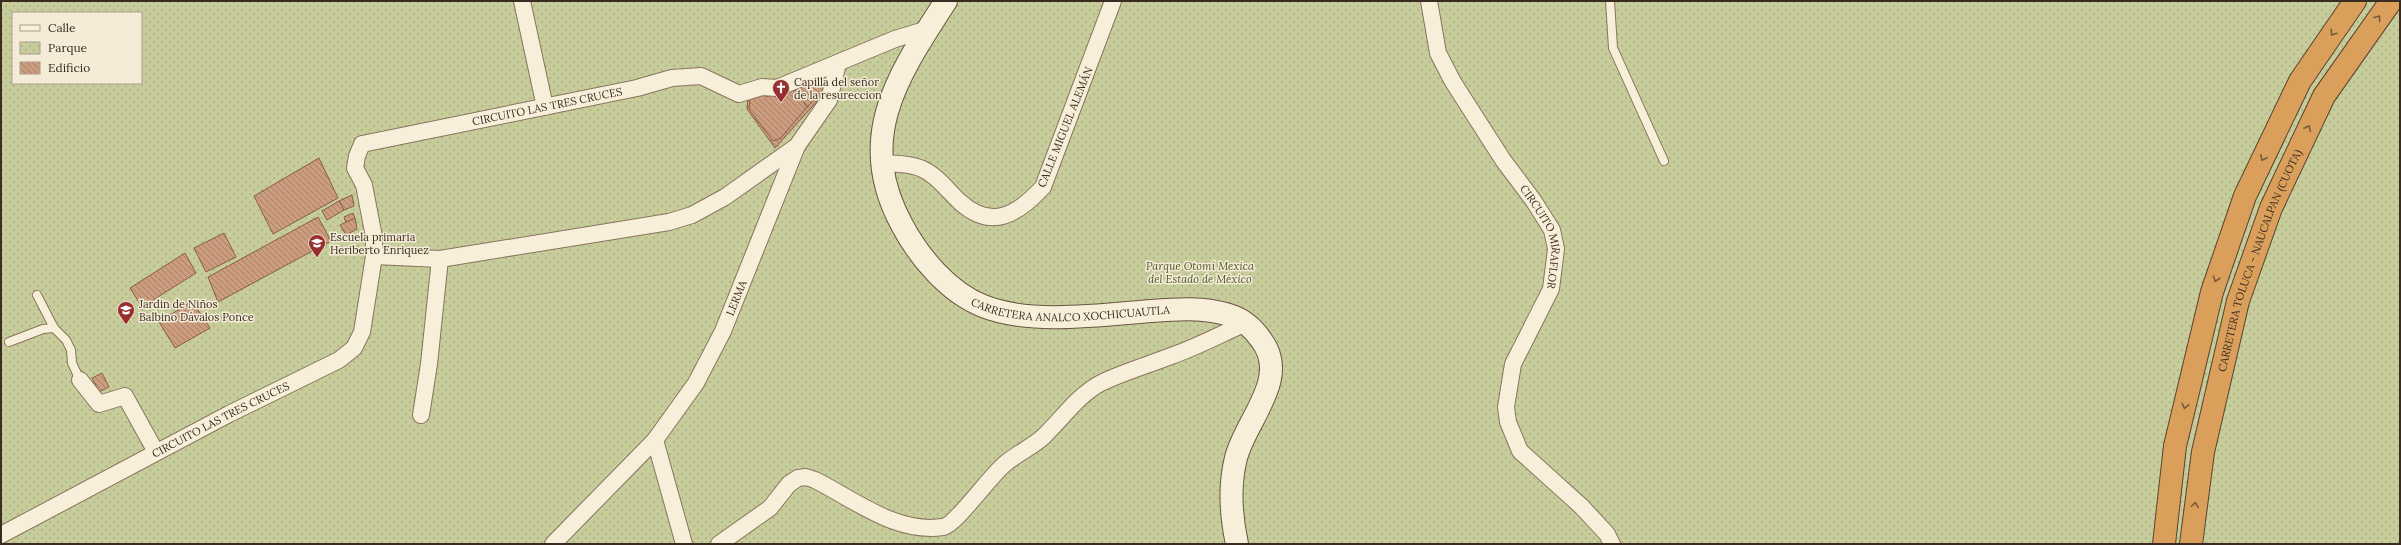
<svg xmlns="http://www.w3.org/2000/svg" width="2401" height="545" viewBox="0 0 2401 545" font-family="Lora,serif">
	<defs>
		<pattern id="park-dots" width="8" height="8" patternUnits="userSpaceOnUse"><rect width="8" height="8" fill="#c7cc9b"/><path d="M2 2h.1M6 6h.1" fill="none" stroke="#acaf85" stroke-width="1.8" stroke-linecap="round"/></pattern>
		<pattern id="building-back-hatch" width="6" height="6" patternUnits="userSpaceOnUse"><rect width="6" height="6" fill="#cb9d7e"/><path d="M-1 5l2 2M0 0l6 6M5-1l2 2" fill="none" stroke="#a68067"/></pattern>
	</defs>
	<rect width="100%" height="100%" fill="#eee2c7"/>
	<path fill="url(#park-dots)" fill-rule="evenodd" d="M1 1H2400V544H1ZM13 13H141V83H13Z"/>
	<g fill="url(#building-back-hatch)" stroke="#885d43">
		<path d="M836 65 829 88 775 148 747 109 748 97Z"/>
		<path d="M817 75 828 85 807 107 792 86Z"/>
		<path d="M792 86 807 107 781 138 773 141 749 109 750 98 763 91 766 97Z"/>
		<path d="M319 158 338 198 273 234 254 196Z"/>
		<path d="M352 195 354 206 344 210 339 201Z"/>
		<path d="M339 201 344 210 327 220 322 211Z"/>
		<path d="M353 213 355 218 346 223 344 217Z"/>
		<path d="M318 217 331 241 218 302 208 277Z"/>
		<path d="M355 218 357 229 346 235 340 225Z"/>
		<path d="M224 233 236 257 206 272 194 248Z"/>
		<path d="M185 253 196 273 142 307 130 288Z"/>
		<path d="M192 301 210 328 175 348 159 322Z"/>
		<path d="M102 373 109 387 99 392 92 378Z"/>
	</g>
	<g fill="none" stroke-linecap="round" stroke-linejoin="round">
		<defs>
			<g id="lane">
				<path d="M1610 1 1613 48 1664 161"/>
				<path d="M37 295 54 328 66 340 71 350 72 363 80 380"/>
				<path d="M9 342 43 329 54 328"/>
			</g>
			<g id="street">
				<path d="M522 1 545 107"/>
				<path id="s1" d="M1429 1 1438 53 1453 82 1503 160 1533 200 1552 230 1556 249 1551 289 1513 364 1506 407 1508 422 1520 451 1582 507 1607 534 1612 544"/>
				<path d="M881 163C894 164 908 163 920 168 936 174 948 191 960 202 992 231 1018 214 1043 187L1113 1"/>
				<path d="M374 256 440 259 669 222 692 215 725 197 797 146 829 100 838 63"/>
				<path d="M80 380 99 404 125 396 156 452"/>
				<path d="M421 415 429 364 440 259"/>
				<path d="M655 440 684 544"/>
				<path id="s2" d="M1 535 229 414 339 360 354 348 362 332 374 256V237L364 185 355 168 357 156 362 144 637 88 672 78 701 76 739 94 762 87 777 88 895 39 928 29"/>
				<path id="s3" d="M553 544 655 440 696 383 723 331 797 146"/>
				<path d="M719 544 770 508 789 484 798 478 806 477 815 480C855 500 896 534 943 527 956 525 991 474 1006 463 1018 453 1032 447 1043 437 1062 419 1078 395 1101 383 1123 372 1148 365 1171 356 1197 347 1221 334 1246 323"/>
			</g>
			<g id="secondary">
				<path id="s4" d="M946 1C899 74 854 137 902 225 919 257 948 292 983 306 1030 325 1101 315 1151 311 1177 309 1204 307 1229 315 1243 319 1254 329 1262 341 1290 379 1245 421 1236 458 1229 485 1231 516 1237 544"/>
			</g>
			<g id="highway">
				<path d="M2164 544 2175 446 2212 292 2245 196 2300 81 2355 1"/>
				<path id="s5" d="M2191 544 2203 452 2238 301 2271 208 2324 96 2391 1"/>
			</g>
		</defs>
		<use href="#lane" stroke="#89745d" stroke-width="10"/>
		<use href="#street" stroke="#89745d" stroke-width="18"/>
		<use href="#secondary" stroke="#6b5540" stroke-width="24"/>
		<use href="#highway" stroke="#574230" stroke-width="24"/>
		<use href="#lane" stroke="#f8efda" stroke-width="8"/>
		<use href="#street" stroke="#f8efda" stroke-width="16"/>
		<use href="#secondary" stroke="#f8efda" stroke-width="22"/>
		<use href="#highway" stroke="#daa05b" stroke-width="22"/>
	</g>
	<defs><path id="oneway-chevron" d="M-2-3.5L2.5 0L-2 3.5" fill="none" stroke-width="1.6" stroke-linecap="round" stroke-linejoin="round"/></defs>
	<g stroke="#7a5a38">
		<use href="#oneway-chevron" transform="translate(2378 18) rotate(-54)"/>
		<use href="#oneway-chevron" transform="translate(2333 33) rotate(124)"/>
		<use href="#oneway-chevron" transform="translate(2308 128) rotate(-65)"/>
		<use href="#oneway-chevron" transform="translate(2263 158) rotate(115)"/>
		<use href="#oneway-chevron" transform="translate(2216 279) rotate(109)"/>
		<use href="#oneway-chevron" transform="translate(2185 406) rotate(103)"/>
		<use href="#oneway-chevron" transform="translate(2195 505) rotate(-82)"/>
	</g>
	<defs>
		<symbol id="church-pin" viewBox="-11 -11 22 30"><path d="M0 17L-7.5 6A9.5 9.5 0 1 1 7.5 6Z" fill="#972e30" stroke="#f5ecd7"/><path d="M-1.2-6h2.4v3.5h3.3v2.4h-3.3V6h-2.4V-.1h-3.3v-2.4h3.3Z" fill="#fff"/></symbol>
		<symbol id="school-pin" viewBox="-11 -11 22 30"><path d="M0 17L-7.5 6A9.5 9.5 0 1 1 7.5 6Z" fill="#972e30" stroke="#f5ecd7"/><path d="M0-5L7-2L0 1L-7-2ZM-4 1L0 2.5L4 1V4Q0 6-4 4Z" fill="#fff"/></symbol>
	</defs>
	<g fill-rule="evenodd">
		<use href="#church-pin" x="771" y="78" width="20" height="27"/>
		<use href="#school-pin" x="307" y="233" width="20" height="27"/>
		<use href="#school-pin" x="116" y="300" width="20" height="27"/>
	</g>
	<g text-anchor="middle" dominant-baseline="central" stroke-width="3" stroke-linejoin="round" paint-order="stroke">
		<g font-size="11" fill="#3a2c20" stroke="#f5ecd7" text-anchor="start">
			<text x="794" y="82">Capilla del señor<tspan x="794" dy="13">de la resureccion</tspan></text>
			<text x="330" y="237">Escuela primaria<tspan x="330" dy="13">Heriberto Enriquez</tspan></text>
			<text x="139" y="304">Jardin de Niños<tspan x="139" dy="13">Balbino Dávalos Ponce</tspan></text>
		</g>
		<g font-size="11" fill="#3a2c20" stroke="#f5ecd7">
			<text stroke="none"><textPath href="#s2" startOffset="800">CIRCUITO LAS TRES CRUCES</textPath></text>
			<text transform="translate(1065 127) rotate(-68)">CALLE MIGUEL ALEMÁN</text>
			<text stroke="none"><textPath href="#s1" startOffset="267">CIRCUITO MIRAFLOR</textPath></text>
			<text stroke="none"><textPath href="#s5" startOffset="293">CARRETERA TOLUCA - NAUCALPAN (CUOTA)</textPath></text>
			<text stroke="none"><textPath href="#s3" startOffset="310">LERMA</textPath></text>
			<text stroke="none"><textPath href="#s4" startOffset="448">CARRETERA ANALCO XOCHICUAUTLA</textPath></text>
			<text stroke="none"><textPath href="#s2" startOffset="248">CIRCUITO LAS TRES CRUCES</textPath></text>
		</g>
		<g font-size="11" font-style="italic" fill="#4b5627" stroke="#f5ecd7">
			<text x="1200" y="266">Parque Otomí Mexica<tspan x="1200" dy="13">del Estado de México</tspan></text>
		</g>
	</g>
	<rect width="2401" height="545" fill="none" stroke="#3a2c20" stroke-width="4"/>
	<rect x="12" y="12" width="130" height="72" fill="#f5ecd7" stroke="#aa9f8e"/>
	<rect x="20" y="25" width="20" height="6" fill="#f8efda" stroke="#aa9f8e"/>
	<text x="48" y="32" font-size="12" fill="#3a2c20">Calle</text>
	<rect x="20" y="42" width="20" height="12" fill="url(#park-dots)" stroke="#aa9f8e"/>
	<text x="48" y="52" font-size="12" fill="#3a2c20">Parque</text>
	<rect x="20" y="62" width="20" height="12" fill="url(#building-back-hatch)" stroke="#aa9f8e"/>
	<text x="48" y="72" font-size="12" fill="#3a2c20">Edificio</text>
</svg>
